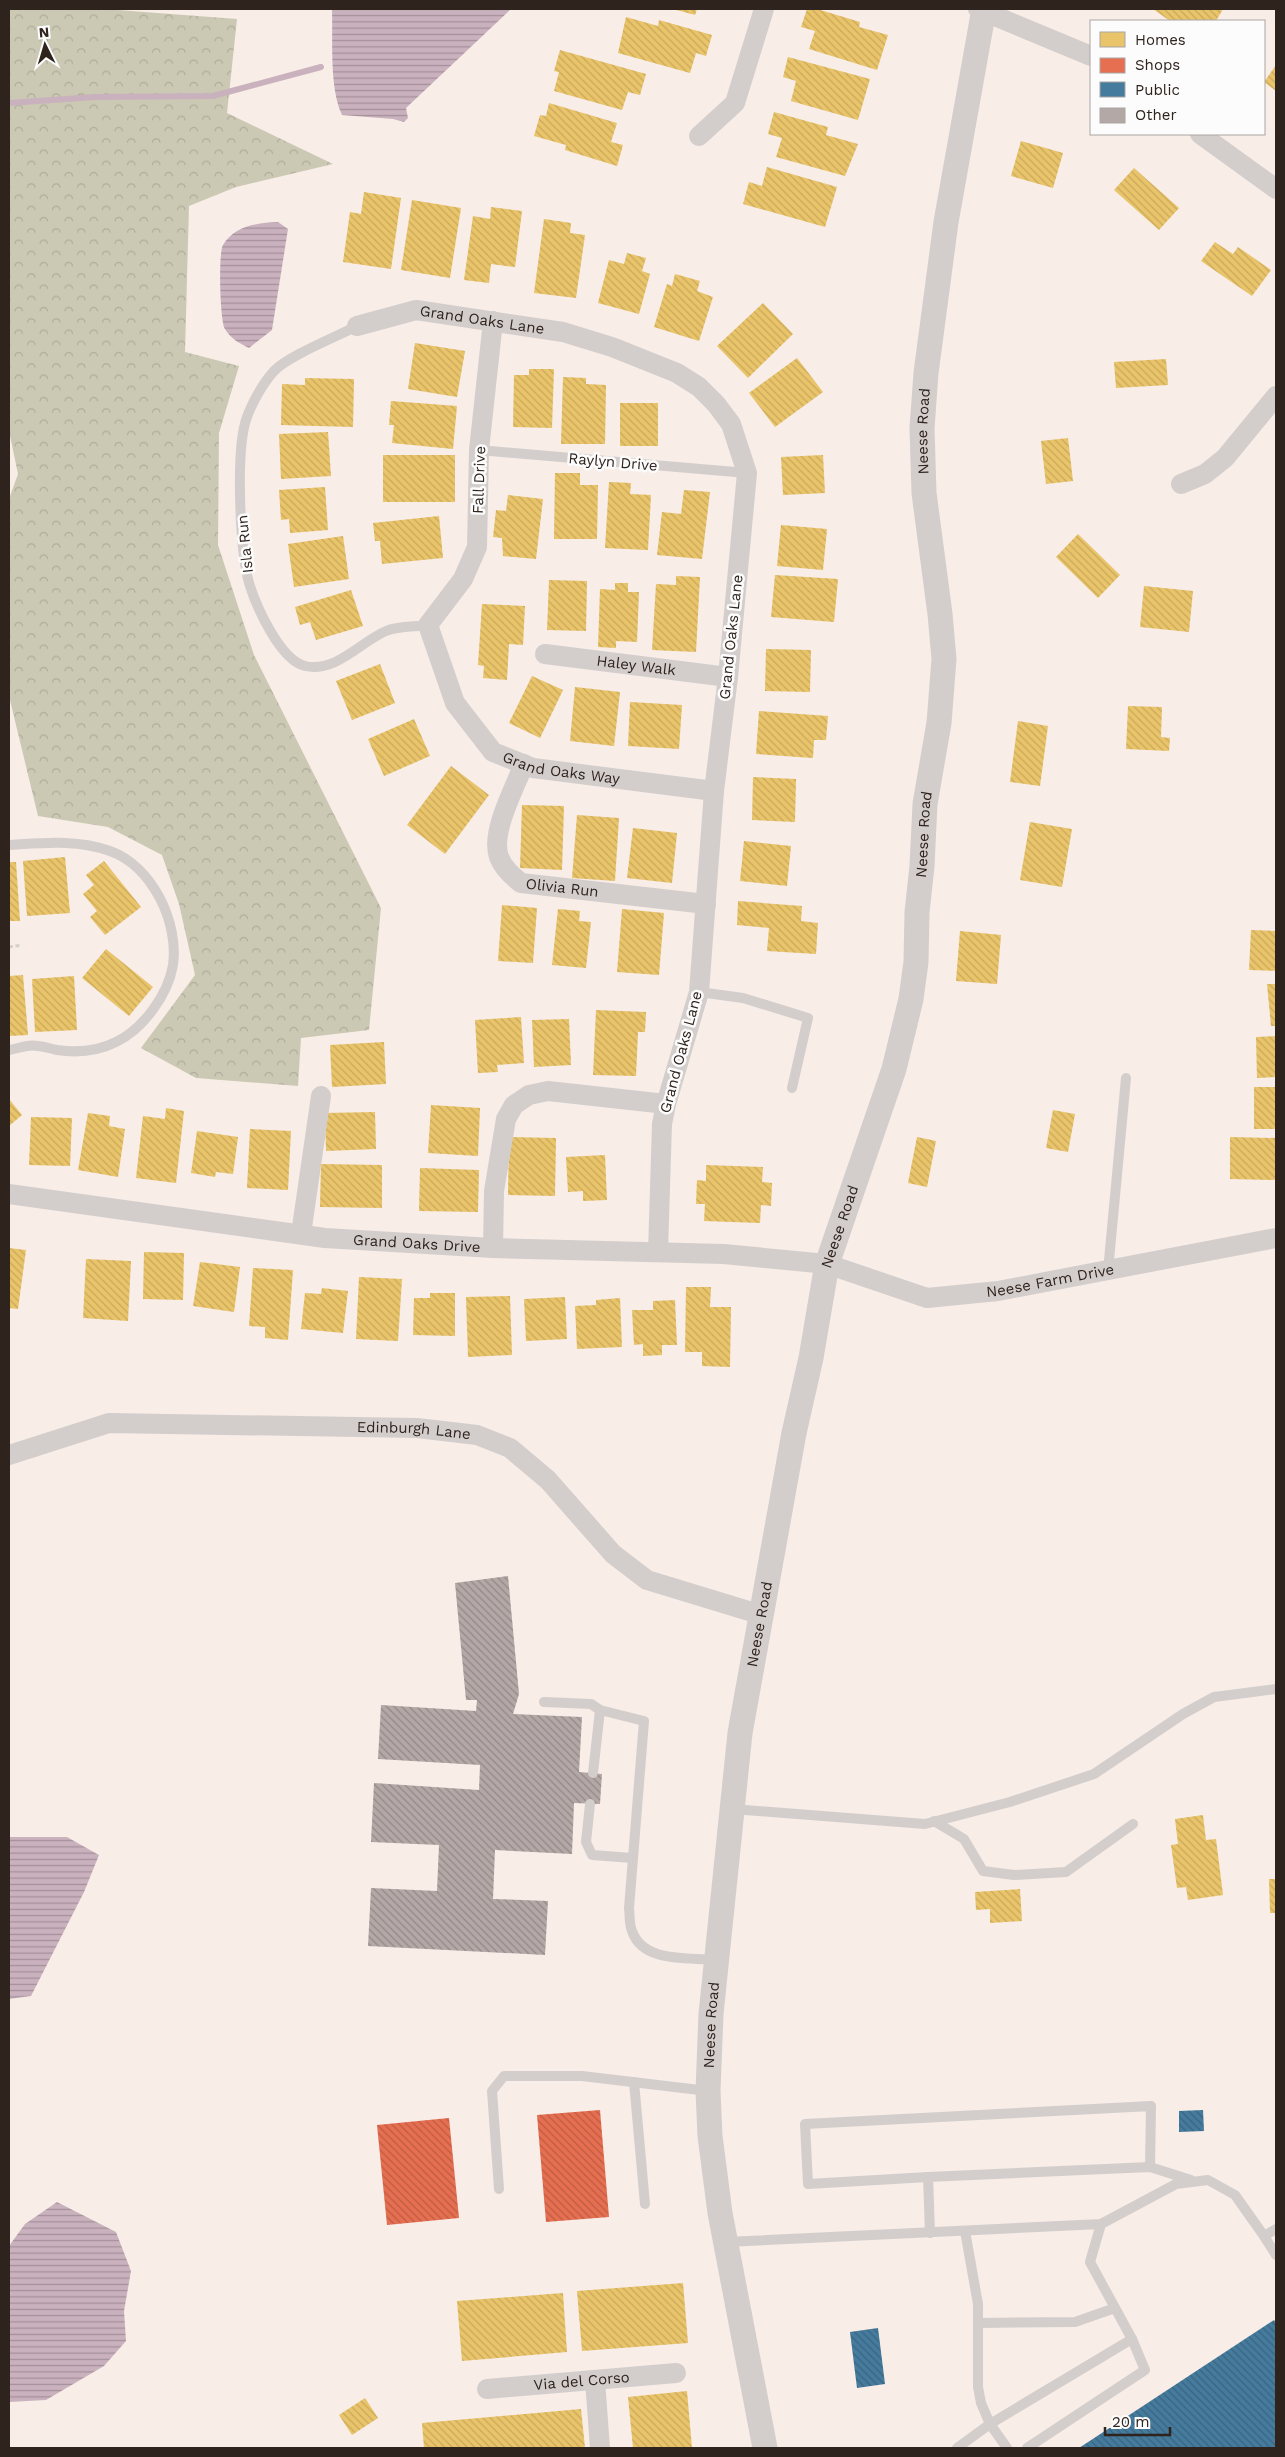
<svg xmlns="http://www.w3.org/2000/svg" width="1285" height="2457" viewBox="0 0 1285 2457" font-family="'Work Sans',sans-serif">
	<defs>
		<pattern id="forest-crowns" width="20" height="18" patternUnits="userSpaceOnUse" patternTransform="scale(1.25)"><rect width="20" height="18" fill="#cbc9b4"/><path d="M2 6a3 3 0 1 1 6 0M12 15a3 3 0 1 1 6 0" fill="none" stroke="#afac9a"/></pattern>
		<pattern id="water-rules" width="6" height="5" patternUnits="userSpaceOnUse" patternTransform="scale(1.25)"><rect width="6" height="5" fill="#cab1be"/><path d="M0 2.5h6" fill="none" stroke="#a4909a"/></pattern>
		<pattern id="homes-back-hatch" width="6" height="6" patternUnits="userSpaceOnUse" patternTransform="scale(1.25)"><rect width="6" height="6" fill="#e9c46a"/><path d="M-1 5l2 2M0 0l6 6M5-1l2 2" fill="none" stroke="#c8a85b"/></pattern>
		<pattern id="shops-back-hatch" width="6" height="6" patternUnits="userSpaceOnUse" patternTransform="scale(1.25)"><rect width="6" height="6" fill="#e76f51"/><path d="M-1 5l2 2M0 0l6 6M5-1l2 2" fill="none" stroke="#bc5b43"/></pattern>
		<pattern id="public-back-hatch" width="6" height="6" patternUnits="userSpaceOnUse" patternTransform="scale(1.25)"><rect width="6" height="6" fill="#457b9d"/><path d="M-1 5l2 2M0 0l6 6M5-1l2 2" fill="none" stroke="#3a647f"/></pattern>
		<pattern id="building-back-hatch" width="6" height="6" patternUnits="userSpaceOnUse" patternTransform="scale(1.25)"><rect width="6" height="6" fill="#b3a8a6"/><path d="M-1 5l2 2M0 0l6 6M5-1l2 2" fill="none" stroke="#928887"/></pattern>
	</defs>
	<rect width="100%" height="100%" fill="#f8ede7"/>
	<path fill="url(#forest-crowns)" d="M9 9H105L237 19 227 113 333 164 236 187 189 206 185 352 239 366 219 433 218 545 254 655 381 908 369 1030 301 1038 298 1086 196 1078 141 1048 195 975 179 904 162 855 108 827 38 816 9 696V499L18 474 9 431Z"/>
	<g fill="url(#water-rules)">
		<path d="M332 9H511L406 108 408 118 404 122 393 119 342 115C329 87 333 41 332 9Z"/>
		<path d="M278 222 288 229 272 330 249 348C239 343 231 339 225 329 220 322 218 253 223 245 235 225 259 223 278 222Z"/>
		<path d="M9 1837H67L99 1855 84 1892 31 1996 9 1999Z"/>
		<path d="M57 2202 116 2232 131 2271 124 2311 126 2341 104 2366 46 2400 9 2402V2246L25 2224Z"/>
	</g>
	<g fill="url(#homes-back-hatch)">
		<path d="M673 9H697L695 15Z"/>
		<path d="M807 9H817L860 22 859 27 888 35 877 70 809 49 815 31 801 27Z"/>
		<path d="M1153 9H1223L1216 21H1170Z"/>
		<path d="M626 17 658 26 659 20 712 35 706 56 696 53 690 73 618 53Z"/>
		<path d="M560 50 646 74 640 95 628 92 622 110 554 91 559 72 554 71Z"/>
		<path d="M788 57 870 79 858 120 791 101 796 81 783 77Z"/>
		<path d="M1276 65V91L1264 82Z"/>
		<path d="M549 103 617 123 611 142 623 145 617 166 565 150 566 145 534 136 540 115 546 116Z"/>
		<path d="M774 112 828 127 826 135 858 144 845 176 776 157 782 138 768 134Z"/>
		<path d="M1021 141 1063 153 1053 188 1011 176Z"/>
		<path d="M767 167 837 187 825 227 743 204 749 182 762 186Z"/>
		<path d="M1134 168 1179 208 1159 230 1114 190Z"/>
		<path d="M364 192 401 198 391 269 343 262 350 212 361 214Z"/>
		<path d="M412 200 461 208 450 278 401 270Z"/>
		<path d="M491 207 522 211 515 267 491 264 489 283 464 280 473 216 490 219Z"/>
		<path d="M544 219 571 223 570 233 585 235 576 298 534 293Z"/>
		<path d="M1215 242 1233 254 1238 247 1271 270 1252 296 1201 261Z"/>
		<path d="M627 253 646 258 642 271 650 274 639 314 598 303 609 260 624 264Z"/>
		<path d="M675 274 700 281 697 291 713 297 699 341 654 327 667 284 672 286Z"/>
		<path d="M763 303 793 334 748 378 717 346Z"/>
		<path d="M415 343 465 351 457 397 408 389Z"/>
		<path d="M797 358 823 392 775 427 749 393Z"/>
		<path d="M1166 359 1168 385 1116 388 1114 362Z"/>
		<path d="M529 369H554L552 428 513 427 514 375H529Z"/>
		<path d="M563 377 586 378V384L606 385 605 444H561Z"/>
		<path d="M305 378 354 379 353 427 281 425 282 384 305 385Z"/>
		<path d="M391 401 457 406 453 449 392 443 394 425H389Z"/>
		<rect x="620" y="403" width="38" height="43"/>
		<path d="M328 432 331 476 281 479 279 434Z"/>
		<path d="M1068 438 1073 481 1046 484 1041 441Z"/>
		<rect x="383" y="455" width="72" height="47"/>
		<path d="M823 455 825 493 783 495 781 457Z"/>
		<path d="M555 473H580V485H598L597 539H554Z"/>
		<path d="M609 482 631 483 630 494 651 495 648 550 605 548Z"/>
		<path d="M325 487 328 530 290 533 289 519 281 520 279 490Z"/>
		<path d="M684 490 710 492 702 559 657 555 662 512 681 514Z"/>
		<path d="M508 495 543 499 536 559 503 556 502 538 493 537 496 510 506 511Z"/>
		<path d="M439 516 443 558 382 564 380 541H375L373 523Z"/>
		<path d="M781 525 827 529 823 570 777 566Z"/>
		<path d="M1078 534 1120 575 1098 598 1056 557Z"/>
		<path d="M343 536 349 579 294 587 288 544Z"/>
		<path d="M775 575 838 579 834 622 771 617Z"/>
		<path d="M676 576 700 577 696 652 652 650 656 584 676 585Z"/>
		<path d="M549 580 587 581 586 631 547 630Z"/>
		<path d="M615 583H628V592H639L637 642 616 641V648L598 647 600 589 615 590Z"/>
		<path d="M1144 586 1193 591 1189 632 1140 627Z"/>
		<path d="M351 590 363 626 316 640 310 622 300 625 295 607Z"/>
		<path d="M482 604 525 606 523 645 509 644 507 680 483 678 484 666 478 665Z"/>
		<path d="M766 649 811 650 810 692 765 691Z"/>
		<path d="M380 664 395 703 352 720 336 681Z"/>
		<path d="M532 676 563 690 540 738 509 723Z"/>
		<path d="M575 687 620 692 614 746 570 741Z"/>
		<path d="M630 702 682 705 679 749 628 746Z"/>
		<path d="M1128 706 1162 707 1161 737 1170 738 1169 751 1126 749Z"/>
		<path d="M759 711 828 716 826 740H814L813 758 756 754Z"/>
		<path d="M414 719 430 756 384 776 368 739Z"/>
		<path d="M1018 721 1048 726 1040 786 1010 782Z"/>
		<path d="M451 766 489 795 445 854 407 825Z"/>
		<path d="M753 777 796 779 795 822 752 820Z"/>
		<path d="M522 805 564 806 562 870 520 868Z"/>
		<path d="M577 815 619 818 615 881 572 878Z"/>
		<path d="M1030 822 1072 829 1062 887 1020 880Z"/>
		<path d="M633 828 677 833 672 883 627 878Z"/>
		<path d="M744 841 791 846 787 886 740 881Z"/>
		<path d="M65 857 70 913 27 916 23 861Z"/>
		<path d="M104 861 141 907 105 935 90 917 97 911 83 894 94 885 86 875Z"/>
		<path d="M9 862H16L20 921H9Z"/>
		<path d="M738 901 802 906 801 921 818 923 816 954 767 951 769 928 737 925Z"/>
		<path d="M502 905 537 908 533 963 498 961Z"/>
		<path d="M558 909 580 911 579 921 591 922 586 968 552 965Z"/>
		<path d="M622 909 664 913 659 975 617 972Z"/>
		<path d="M1251 930 1276 931V971L1249 970Z"/>
		<path d="M960 931 1001 935 997 984 956 981Z"/>
		<path d="M106 949 153 987 129 1016 82 978Z"/>
		<path d="M23 975 28 1035 9 1036V976Z"/>
		<path d="M74 976 77 1030 35 1032 32 979Z"/>
		<path d="M1267 984H1276V1026H1271Z"/>
		<path d="M596 1010 646 1012 645 1032H638L636 1076 593 1075Z"/>
		<path d="M521 1017 524 1063 497 1065 498 1072 478 1073 475 1020Z"/>
		<path d="M569 1019 571 1065 534 1067 532 1020Z"/>
		<path d="M1276 1036V1077L1257 1078 1256 1037Z"/>
		<path d="M384 1042 386 1084 332 1087 330 1045Z"/>
		<rect x="1254" y="1087" width="22" height="42"/>
		<path d="M9 1099 22 1115 9 1126Z"/>
		<path d="M431 1105 480 1108 478 1156 428 1153Z"/>
		<path d="M166 1108 184 1111 176 1183 136 1178 143 1116 165 1119Z"/>
		<path d="M1053 1110 1075 1114 1068 1152 1046 1148Z"/>
		<path d="M375 1112 376 1149 326 1151 325 1113Z"/>
		<path d="M88 1113 110 1116 109 1126 125 1129 118 1177 78 1170Z"/>
		<path d="M31 1117 72 1118 70 1166 29 1165Z"/>
		<path d="M250 1129 291 1131 288 1190 247 1188Z"/>
		<path d="M197 1131 238 1137 233 1174 216 1172 215 1177 191 1173Z"/>
		<path d="M509 1137 556 1138 555 1196 508 1195Z"/>
		<path d="M917 1137 936 1141 927 1187 908 1183Z"/>
		<path d="M1230 1137 1276 1138V1180L1230 1179Z"/>
		<path d="M605 1155 607 1200 583 1201V1191L568 1192 566 1157Z"/>
		<path d="M321 1164 382 1165V1208L320 1207Z"/>
		<path d="M706 1165 763 1167 762 1182 772 1183 771 1206 761 1205 760 1223 704 1221 705 1204H696L697 1180 706 1181Z"/>
		<path d="M420 1168 479 1170 478 1212 419 1211Z"/>
		<path d="M9 1248 26 1250 18 1309 9 1308Z"/>
		<path d="M144 1252 184 1253 183 1300 143 1299Z"/>
		<path d="M86 1259 131 1261 128 1321 83 1318Z"/>
		<path d="M200 1262 240 1267 234 1312 193 1306Z"/>
		<path d="M253 1268 293 1270 288 1340 265 1338V1327L249 1326Z"/>
		<path d="M359 1277 402 1279 398 1341 356 1339Z"/>
		<path d="M686 1287H711L710 1307H731L730 1367 702 1366V1352H685Z"/>
		<path d="M322 1288 348 1291 343 1333 301 1329 305 1293 321 1294Z"/>
		<path d="M430 1293H455V1336L413 1335 414 1298H430Z"/>
		<path d="M510 1296 512 1355 468 1357 466 1297Z"/>
		<path d="M565 1297 567 1339 526 1341 524 1299Z"/>
		<path d="M620 1298 622 1347 577 1349 575 1306 596 1305V1300Z"/>
		<path d="M675 1300 677 1345H662V1355L643 1356V1344L634 1345 632 1310H653V1301Z"/>
		<path d="M1203 1815 1206 1840 1216 1839 1223 1895 1188 1900 1186 1887 1177 1888 1171 1845 1178 1844 1175 1819Z"/>
		<path d="M1269 1879H1276V1913H1270Z"/>
		<path d="M1020 1889 1022 1921 990 1923V1909L976 1910 975 1892Z"/>
		<path d="M683 2283 688 2343 582 2351 577 2291Z"/>
		<path d="M563 2293 567 2352 462 2361 457 2301Z"/>
		<path d="M687 2391 692 2448H633L628 2397Z"/>
		<path d="M365 2398 378 2418 352 2435 339 2415Z"/>
		<path d="M581 2409 585 2448H424L422 2423Z"/>
	</g>
	<g fill="url(#shops-back-hatch)">
		<path d="M600 2110 609 2217 546 2222 537 2115Z"/>
		<path d="M449 2118 459 2218 387 2225 377 2125Z"/>
	</g>
	<g fill="url(#public-back-hatch)">
		<path d="M1203 2110 1204 2131 1179 2132V2111Z"/>
		<path d="M1274 2320 1276 2323V2448H1079Z"/>
		<path d="M878 2328 885 2384 857 2388 850 2332Z"/>
	</g>
	<g fill="none" stroke-linecap="round" stroke-linejoin="round">
		<path stroke="#cab1be" stroke-width="6" d="M9 103 95 97 213 96 321 67"/>
	</g>
	<path fill="url(#building-back-hatch)" d="M508 1576 519 1694 513 1714 582 1717 579 1772 602 1774 600 1804 574 1803 572 1854 495 1850 493 1899 548 1901 545 1955 368 1946 371 1888 437 1891 439 1845 371 1842 374 1783 479 1790 480 1765 378 1759 381 1705 476 1711 477 1700H466L455 1583Z"/>
	<g fill="none" stroke-linecap="round" stroke-linejoin="round">
		<path stroke="#d4d0ce" stroke-width="3" stroke-dasharray="4 2.5" stroke-linecap="butt" d="M9 947 22 945"/>
		<g stroke="#d3cecc" stroke-width="10">
			<path d="M357 326C336 337 288 356 274 371 263 383 252 403 247 417 235 449 240 550 249 583 256 606 280 660 305 666 336 673 360 642 386 631 398 626 415 627 428 625"/>
			<path d="M479 450 747 473"/>
			<path d="M9 845C43 843 77 839 110 851 152 866 179 922 173 965 168 995 143 1029 116 1042 98 1051 77 1053 57 1050 47 1048 37 1044 27 1046 21 1047 15 1049 9 1050"/>
			<path d="M699 992 743 998 808 1018 792 1088"/>
			<path d="M1108 1271 1126 1078"/>
			<path d="M544 1702 591 1704 600 1710 644 1721 629 1908C630 1915 629 1924 632 1931 643 1963 687 1957 715 1960"/>
			<path d="M593 1773 600 1710"/>
			<path d="M590 1804 586 1842 592 1855 632 1858"/>
			<path d="M732 1809 925 1824 1010 1802 1094 1774 1183 1714 1214 1697 1276 1689"/>
			<path d="M934 1821 964 1839 983 1871 1014 1875 1066 1872 1133 1824"/>
			<path d="M634 2082 645 2204"/>
			<path d="M928 2177 808 2184 805 2124 1151 2106 1150 2167"/>
			<path d="M499 2189 492 2091 504 2076H582L708 2091"/>
			<path d="M965 2231 978 2304V2387L981 2403 990 2424 1132 2339 1090 2262 1101 2224"/>
			<path d="M930 2233 928 2177 1150 2167 1191 2180"/>
			<path d="M1264 2236 1276 2255"/>
			<path d="M726 2242 1101 2224 1176 2184 1208 2180 1235 2195 1264 2236 1276 2229"/>
			<path d="M978 2323 1075 2322 1115 2308"/>
			<path d="M957 2448 990 2424 1007 2448"/>
			<path d="M1027 2448 1145 2370 1132 2339"/>
		</g>
		<g stroke="#d3cecc" stroke-width="20">
			<path d="M978 9 1091 56"/>
			<path d="M1200 134 1276 189"/>
			<path d="M699 136 735 103 764 9"/>
			<path id="s1" d="M493 321 479 450 477 547 463 579 428 625 455 703 493 752 533 768 714 791"/>
			<path id="s2" d="M357 326 416 310 563 332 612 347 677 373 699 387 716 404 731 424 747 473 728 677 714 791 699 992 666 1104 662 1124 658 1252"/>
			<path d="M1181 484 1205 474 1225 458 1276 396"/>
			<path id="s3" d="M545 654 728 677"/>
			<path id="s4" d="M524 764C515 787 490 833 499 857 503 868 512 876 521 883L706 904"/>
			<path id="s5" d="M9 1194 325 1238 493 1248 724 1254 827 1264 927 1298 998 1291 1276 1238"/>
			<path d="M301 1234 321 1096"/>
			<path d="M493 1248 494 1191 506 1119 514 1105 529 1095 548 1091 666 1104"/>
			<path id="s6" d="M9 1455 109 1423 417 1428 477 1435 510 1448 548 1480 613 1554 647 1580 762 1615"/>
			<path d="M595 2380 600 2448"/>
			<path id="s7" d="M487 2389 676 2373"/>
		</g>
		<path stroke="#d3cecc" stroke-width="25" id="s8" d="M765 2448 720 2213 710 2136 708 2091 711 2014 740 1733 794 1433 811 1358 827 1264 894 1069 911 999 916 962 917 912 922 866 925 804 939 723 944 659 940 614 924 493 922 428 926 373 946 222 984 9"/>
	</g>
	<g text-anchor="middle" dominant-baseline="central" stroke-width="5" stroke-linejoin="round" paint-order="stroke">
		<g font-size="15" fill="#2f231d" stroke="#fcfcfc">
			<text stroke="none"><textPath href="#s2" startOffset="128">Grand Oaks Lane</textPath></text>
			<text stroke="none"><textPath href="#s8" startOffset="2048">Neese Road</textPath></text>
			<text transform="translate(613 462) rotate(5)">Raylyn Drive</text>
			<text transform="translate(479 480) rotate(-88)">Fall Drive</text>
			<text transform="translate(245 544) rotate(-96)">Isla Run</text>
			<text transform="translate(731 637) rotate(-84)">Grand Oaks Lane</text>
			<text stroke="none"><textPath href="#s3" startOffset="92">Haley Walk</textPath></text>
			<text stroke="none"><textPath href="#s1" startOffset="535">Grand Oaks Way</textPath></text>
			<text stroke="none"><textPath href="#s8" startOffset="1642">Neese Road</textPath></text>
			<text stroke="none"><textPath href="#s4" startOffset="174">Olivia Run</textPath></text>
			<text transform="translate(681 1052) rotate(-75)">Grand Oaks Lane</text>
			<text stroke="none"><textPath href="#s8" startOffset="1238">Neese Road</textPath></text>
			<text stroke="none"><textPath href="#s5" startOffset="411">Grand Oaks Drive</textPath></text>
			<text stroke="none"><textPath href="#s5" startOffset="1052">Neese Farm Drive</textPath></text>
			<text stroke="none"><textPath href="#s6" startOffset="410">Edinburgh Lane</textPath></text>
			<text stroke="none"><textPath href="#s8" startOffset="832">Neese Road</textPath></text>
			<text stroke="none"><textPath href="#s8" startOffset="428">Neese Road</textPath></text>
			<text stroke="none"><textPath href="#s7" startOffset="95">Via del Corso</textPath></text>
		</g>
	</g>
	<rect width="1285" height="2457" fill="none" stroke="#2f231d" stroke-width="20"/>
	<rect x="1090" y="20" width="175" height="115" fill="#fcfcfc" stroke="#aaa5a3"/>
	<rect x="1100" y="32" width="25" height="15" fill="#e9c46a" stroke="#aaa5a3"/>
	<text x="1135" y="45" font-size="15" fill="#2f231d">Homes</text>
	<rect x="1100" y="58" width="25" height="15" fill="#e76f51" stroke="#aaa5a3"/>
	<text x="1135" y="70" font-size="15" fill="#2f231d">Shops</text>
	<rect x="1100" y="82" width="25" height="15" fill="#457b9d" stroke="#aaa5a3"/>
	<text x="1135" y="95" font-size="15" fill="#2f231d">Public</text>
	<rect x="1100" y="108" width="25" height="15" fill="#b3a8a6" stroke="#aaa5a3"/>
	<text x="1135" y="120" font-size="15" fill="#2f231d">Other</text>
	<g transform="translate(45 45) rotate(355)" stroke="#fcfcfc" stroke-width="4" paint-order="stroke">
	<path d="M0-4L9 19L0 12L-9 19Z" fill="#2f231d"/>
	<text y="-8" font-size="14" font-weight="bold" text-anchor="middle" fill="#2f231d">N</text>
	</g>
	<path d="M1105 2427v8h65v-8" fill="none" stroke="#2f231d" stroke-width="2.5"/>
	<text x="1112" y="2427" font-size="15" fill="#2f231d" stroke="#fcfcfc" stroke-width="4" paint-order="stroke">20 m</text>
</svg>
